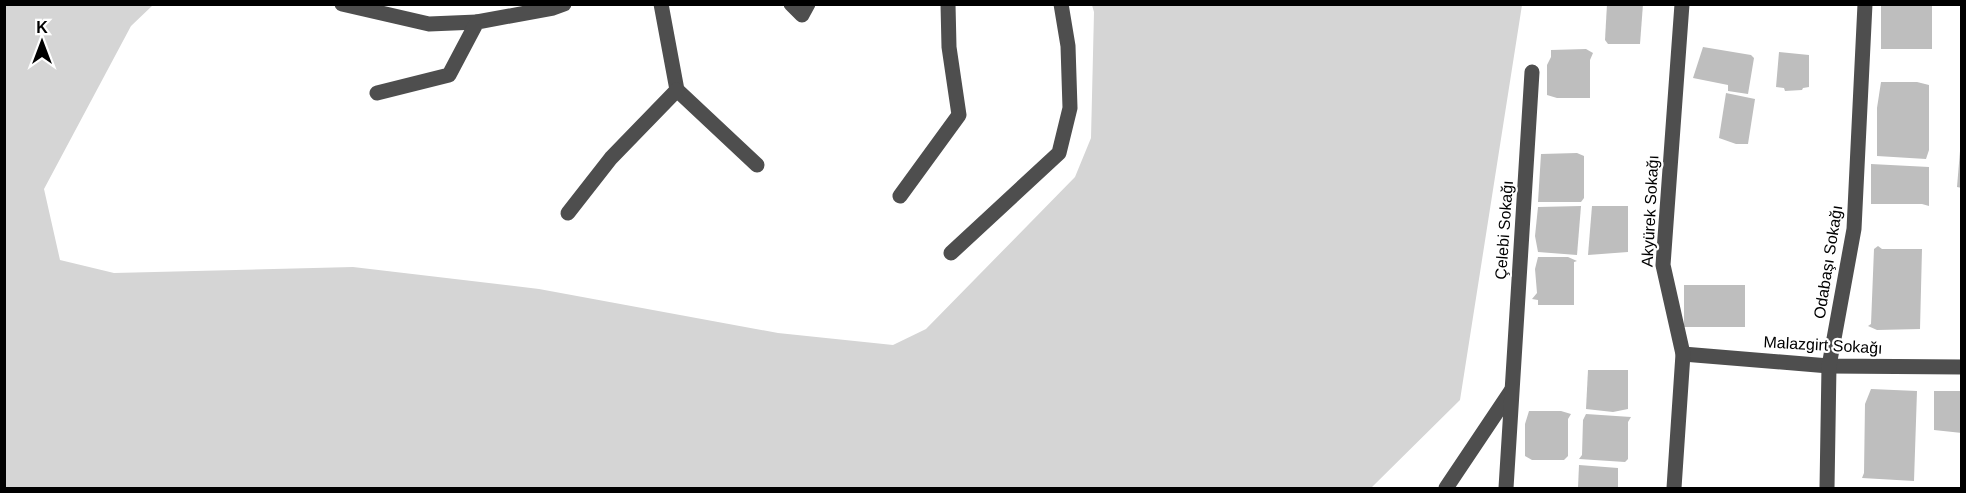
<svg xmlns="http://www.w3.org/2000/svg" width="1966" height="493" viewBox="0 0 1966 493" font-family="Helvetica,sans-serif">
	<rect width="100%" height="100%" fill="#fff"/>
	<path fill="#d5d5d5" d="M4 5H153L131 26 44 189 60 260 114 273 353 267 539 289 778 333 893 345 926 329 1075 177 1091 138 1094 12 1092 5H1522L1460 400 1371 488H5Z"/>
	<g fill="#bebebe">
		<path d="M1607 4H1643L1640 44H1608L1605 40Z"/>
		<rect x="1881" y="4" width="51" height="45"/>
		<path d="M1703 47 1751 55 1754 58 1748 94 1728 91V85L1693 78Z"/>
		<path d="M1586 49 1593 53 1590 60V98H1557L1547 95V65L1551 57V50Z"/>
		<path d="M1779 52 1809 55V87L1803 88 1802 90 1785 91 1784 88 1776 87Z"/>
		<path d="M1881 82H1917L1929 85V150L1926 159 1877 156V108Z"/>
		<path d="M1726 93 1755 99 1748 144H1736L1719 138Z"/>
		<path d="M1960 151H1962V188L1957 187Z"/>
		<path d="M1577 153 1584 156V198L1581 202H1538L1541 154Z"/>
		<path d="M1871 164 1929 167V206L1922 204H1871Z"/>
		<path d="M1581 206 1577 255 1538 252 1535 236 1538 207Z"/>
		<path d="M1592 206H1628V252L1588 255Z"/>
		<path d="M1878 246 1882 249H1922L1920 329 1877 330 1868 326 1871 324 1874 249Z"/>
		<path d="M1538 257H1568L1577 261 1574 262V305H1538V300L1532 299 1537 293 1535 269Z"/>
		<rect x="1684" y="285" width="61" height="42"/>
		<path d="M1588 370H1628V409L1613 412 1586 409Z"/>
		<path d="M1871 389 1917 391 1914 481 1862 478 1864 473 1865 404Z"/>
		<path d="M1934 391H1962V433L1934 430Z"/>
		<path d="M1529 411H1561L1571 414 1568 419V456L1564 460H1532L1525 456V424Z"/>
		<path d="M1586 414 1631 417 1628 422V459L1625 462 1579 459 1582 455 1583 420Z"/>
		<path d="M1579 465 1618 468V488H1578Z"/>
	</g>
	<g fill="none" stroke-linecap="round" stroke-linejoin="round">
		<g stroke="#4e4e4e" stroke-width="15">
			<path d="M342 4 429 24 477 22"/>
			<path d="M661 4 677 90 757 165"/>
			<path d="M791 4 802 15 808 4"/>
			<path d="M377 93 449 75 477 22 553 8 564 4"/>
			<path d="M900 196 959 115 949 47 948 4"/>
			<path d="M568 213 611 158 677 90"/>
			<path d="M951 253 1059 153 1070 108 1068 46 1061 4"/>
			<path d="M1683 354 1829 366 1962 367"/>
			<path d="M1446 488 1511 391"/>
			<path d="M1506 488 1532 72"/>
			<path d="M1674 488 1683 354 1663 265 1682 4"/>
			<path d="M1827 488 1829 366 1854 229 1865 4"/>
		</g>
	</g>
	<g text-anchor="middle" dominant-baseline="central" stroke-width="4.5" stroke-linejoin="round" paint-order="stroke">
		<g font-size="16" fill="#000" stroke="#fff">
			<text transform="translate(1650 211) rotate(-87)">Akyürek Sokağı</text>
			<text transform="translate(1504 230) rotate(-86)">Çelebi Sokağı</text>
			<text transform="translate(1828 262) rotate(-81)">Odabaşı Sokağı</text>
			<text transform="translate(1823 345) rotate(3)">Malazgirt Sokağı</text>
		</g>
	</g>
	<rect width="1966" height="493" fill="none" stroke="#000000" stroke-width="12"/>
	<g transform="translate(42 42)" stroke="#ffffff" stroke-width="4.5" paint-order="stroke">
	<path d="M0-4.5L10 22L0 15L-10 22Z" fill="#000000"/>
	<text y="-9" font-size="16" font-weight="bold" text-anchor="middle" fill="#000000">K</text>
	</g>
</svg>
